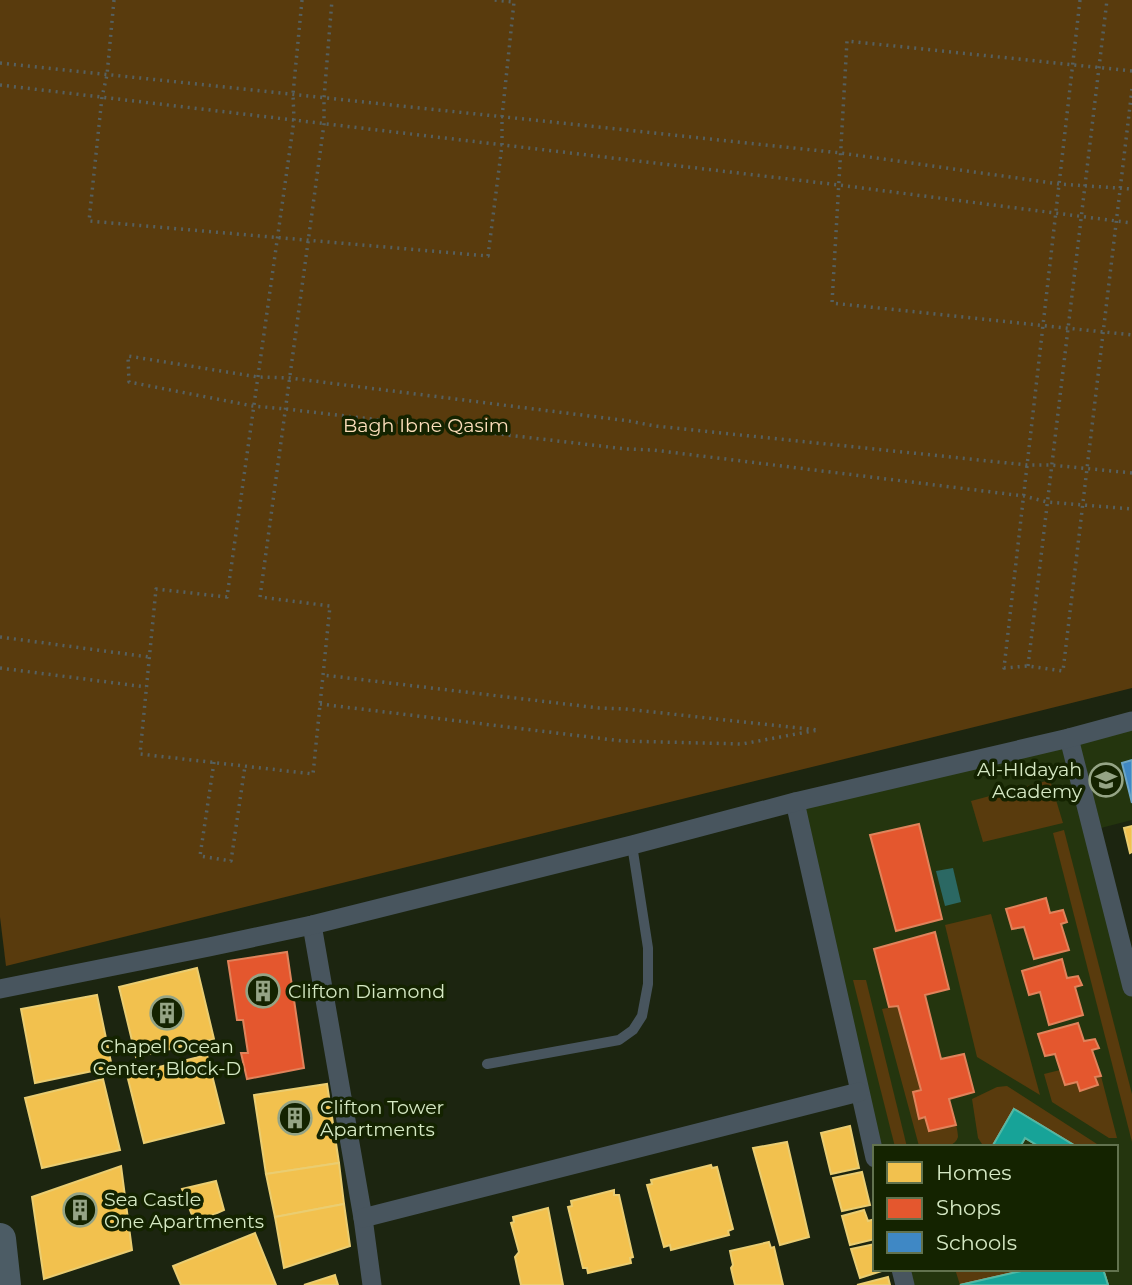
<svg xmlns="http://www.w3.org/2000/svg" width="1132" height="1285" viewBox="0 0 1132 1285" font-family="Montserrat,sans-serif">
	<rect width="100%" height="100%" fill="#1c2510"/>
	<path fill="#24350e" d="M1132 722V820L1093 830 1132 987V1285H906L902 1269H1116V1147H875L793 803Z"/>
	<g fill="#593b0d">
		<path d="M0 0H1132V688L6 966 0 917Z"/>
		<path d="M1050 780 1063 823 983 842 971 801Z"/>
		<path d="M1064 830 1132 1094V1142L1053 833Z"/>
		<path d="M991 914 1040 1095 977 1057 945 925Z"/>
		<path d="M853 980H866L907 1147H895Z"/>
		<path d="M898 1006 921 1090 913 1092 919 1119 925 1117 929 1131 956 1125C957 1127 958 1135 958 1137 954 1151 929 1148 919 1146L882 1009Z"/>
		<path d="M1060 1070 1065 1085 1077 1082 1080 1091 1097 1086 1095 1077 1101 1076 1117 1138H1109L1052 1102 1044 1074Z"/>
		<path d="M1007 1086 1097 1144 1099 1147H1077L1014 1109 992 1147 982 1144 978 1138 972 1099 997 1087Z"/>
		<path d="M955 1269H1030L960 1285Z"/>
	</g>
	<path fill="#2b6863" d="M953 868 961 902 945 906 936 871Z"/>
	<g fill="#f2c14e" stroke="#eacd71" stroke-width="2">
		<path d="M1132 826V852L1130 853 1124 828Z"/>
		<path d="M197 968 214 1039 136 1057 119 987Z"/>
		<path d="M97 995 112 1067 35 1083 21 1009Z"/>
		<path d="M207 1055 224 1123 144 1143 127 1075Z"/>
		<path d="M103 1079 120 1150 42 1168 25 1098Z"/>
		<path d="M327 1084 339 1163 266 1174 254 1095Z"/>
		<path d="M850 1126 859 1168 831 1174 821 1133Z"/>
		<path d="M787 1142 809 1237 780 1245 753 1148Z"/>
		<path d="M339 1163 344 1204 275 1217 266 1174Z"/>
		<path d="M711 1165 712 1168 717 1167 733 1229 728 1231 729 1235 671 1250 670 1245 664 1247 647 1185 652 1184 651 1180Z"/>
		<path d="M121 1166 132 1250 44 1279 32 1197Z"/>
		<path d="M862 1172 870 1205 842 1211 833 1178Z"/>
		<path d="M216 1181 224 1210 195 1223 182 1189Z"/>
		<path d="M614 1190V1195H619L633 1257 630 1258 631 1263 588 1273 587 1268H583L568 1207 572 1206 571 1201Z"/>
		<path d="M344 1204 350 1246 284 1268 275 1217Z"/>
		<path d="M548 1208 563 1285H521L515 1257 519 1252 511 1223 514 1222 513 1217Z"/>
		<path d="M864 1210 868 1221 875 1219V1239L850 1245 842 1216Z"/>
		<path d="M255 1233 276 1285H181L173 1266Z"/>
		<path d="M769 1242 771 1248 774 1247 783 1285H735L731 1268 733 1265 730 1251Z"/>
		<path d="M875 1244V1269H888L860 1278 851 1249Z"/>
		<path d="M335 1275 338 1285H304Z"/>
		<path d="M888 1277 890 1285H857Z"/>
	</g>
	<g fill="#e4572e" stroke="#e0835b" stroke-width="2">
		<path d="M919 824 942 919 896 931 870 835Z"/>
		<path d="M1046 898 1050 913 1063 910 1067 922 1061 924 1069 950 1034 959 1024 927 1012 929 1006 909Z"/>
		<path d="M935 932 949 989 925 995 941 1059 964 1054 974 1092 949 1099 956 1125 929 1131 925 1117 919 1119 913 1092 921 1090 898 1006 889 1007 874 949Z"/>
		<path d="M287 952 304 1068 247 1079 241 1053H248L243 1020H237L228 961Z"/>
		<path d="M1062 959 1067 978 1078 976 1082 985 1075 987 1083 1015 1049 1025 1040 992 1029 995 1022 971Z"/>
		<path d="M1078 1023 1084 1041 1095 1039 1099 1048 1092 1050 1101 1076 1095 1077 1098 1085 1080 1091 1077 1082 1065 1085 1055 1054 1045 1056 1038 1034Z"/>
		<path d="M1014 1109 1077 1147H1040L1025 1138 1020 1147H992Z"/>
		<path d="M1030 1269H1103L1108 1285H960Z"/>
	</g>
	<path fill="#3f88c5" stroke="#6ca5c5" stroke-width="2" d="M1132 760V803L1122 763Z"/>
	<g fill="#17a398" stroke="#50b8a5" stroke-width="2">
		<path d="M1014 1109 1077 1147H1040L1025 1138 1020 1147H992Z"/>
		<path d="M1030 1269H1103L1108 1285H960Z"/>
	</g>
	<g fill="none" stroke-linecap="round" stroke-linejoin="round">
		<g stroke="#56605f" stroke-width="3.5" stroke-dasharray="2 5" stroke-linecap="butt">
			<path d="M114 0 107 75 102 97 89 221 488 256 502 145V117L514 2 494 0"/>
			<path d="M302 0 293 94 294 120 227 597 156 589 140 754 313 774 330 606 260 597 324 124V98L332 0"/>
			<path d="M1080 0 1004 668 1028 666 1063 671 1132 89"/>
			<path d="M0 63 841 153 1059 184 1132 189"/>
			<path d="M1132 71 847 41 832 303 1132 335"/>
			<path d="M0 85 839 185 1132 223"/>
			<path d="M1132 473 1051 465H1027L655 426 629 421 290 378 258 377 128 356 129 382 253 406 286 409 626 449 653 450 1024 496 1047 502 1132 509"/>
			<path d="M0 637 149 657"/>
			<path d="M1028 666 1107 0"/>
			<path d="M0 668 146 687"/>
			<path d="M320 704 622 741 742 744 818 730 625 709 599 708 323 675"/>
			<path d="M214 762 200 856 231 861 245 766"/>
		</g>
		<path stroke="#48555e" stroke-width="10" d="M487 1064 619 1040 633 1030 642 1016 648 984V948L632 845"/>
		<g stroke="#48555e" stroke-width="19">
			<path d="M1069 738 1132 987"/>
			<path d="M795 802 875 1158"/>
			<path d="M312 925 363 1218 372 1285"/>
			<path d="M0 989 209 947 312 925 632 845 795 802 1069 738 1132 721"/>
			<path d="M363 1218 859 1092"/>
			<path d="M901 1269 905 1285"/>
		</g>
		<path stroke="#4c5c65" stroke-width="32" d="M0 1239 5 1285"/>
	</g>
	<defs>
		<symbol id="school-ring" viewBox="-11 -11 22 22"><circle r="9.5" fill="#142300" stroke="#95a485" stroke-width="1.5"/><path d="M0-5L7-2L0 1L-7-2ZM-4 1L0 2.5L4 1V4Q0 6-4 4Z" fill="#95a485"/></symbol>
		<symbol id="building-ring" viewBox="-11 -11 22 22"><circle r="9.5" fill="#142300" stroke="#95a485" stroke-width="1.5"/><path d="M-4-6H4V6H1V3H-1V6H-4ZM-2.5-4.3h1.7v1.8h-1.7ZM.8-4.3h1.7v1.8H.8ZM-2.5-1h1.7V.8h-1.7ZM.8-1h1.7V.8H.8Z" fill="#95a485"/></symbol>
	</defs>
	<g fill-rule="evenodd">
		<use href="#school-ring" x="1087" y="761" width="38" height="38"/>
		<use href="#building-ring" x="244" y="972" width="38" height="38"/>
		<use href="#building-ring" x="148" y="994" width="38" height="38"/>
		<use href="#building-ring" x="276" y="1099" width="38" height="38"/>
		<use href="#building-ring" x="61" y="1191" width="38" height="38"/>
	</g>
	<g text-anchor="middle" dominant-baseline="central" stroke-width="7" stroke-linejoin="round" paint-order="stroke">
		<g font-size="19" fill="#fddebb" stroke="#142300">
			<text x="426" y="425">Bagh Ibne Qasim</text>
		</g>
		<g font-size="19" fill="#d6e9c4" stroke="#142300" text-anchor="start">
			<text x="1082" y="769" text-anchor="end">Al-HIdayah<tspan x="1082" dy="22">Academy</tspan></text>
			<text x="288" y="991">Clifton Diamond</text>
			<text x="167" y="1046" text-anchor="middle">Chapel Ocean<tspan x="167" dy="22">Center, Block-D</tspan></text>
			<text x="320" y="1107">Clifton Tower<tspan x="320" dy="22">Apartments</tspan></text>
			<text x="104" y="1199">Sea Castle<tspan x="104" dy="22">One Apartments</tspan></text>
		</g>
	</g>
	<rect x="873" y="1145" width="245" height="126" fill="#142300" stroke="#62724e" stroke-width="2"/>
	<rect x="887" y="1162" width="35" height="21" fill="#f2c14e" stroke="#62724e" stroke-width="2"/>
	<text x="936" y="1180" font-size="21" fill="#d6e9c4">Homes</text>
	<rect x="887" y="1198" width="35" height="21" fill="#e4572e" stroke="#62724e" stroke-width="2"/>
	<text x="936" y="1215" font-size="21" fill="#d6e9c4">Shops</text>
	<rect x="887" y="1232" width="35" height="21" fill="#3f88c5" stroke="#62724e" stroke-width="2"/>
	<text x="936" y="1250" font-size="21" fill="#d6e9c4">Schools</text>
</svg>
